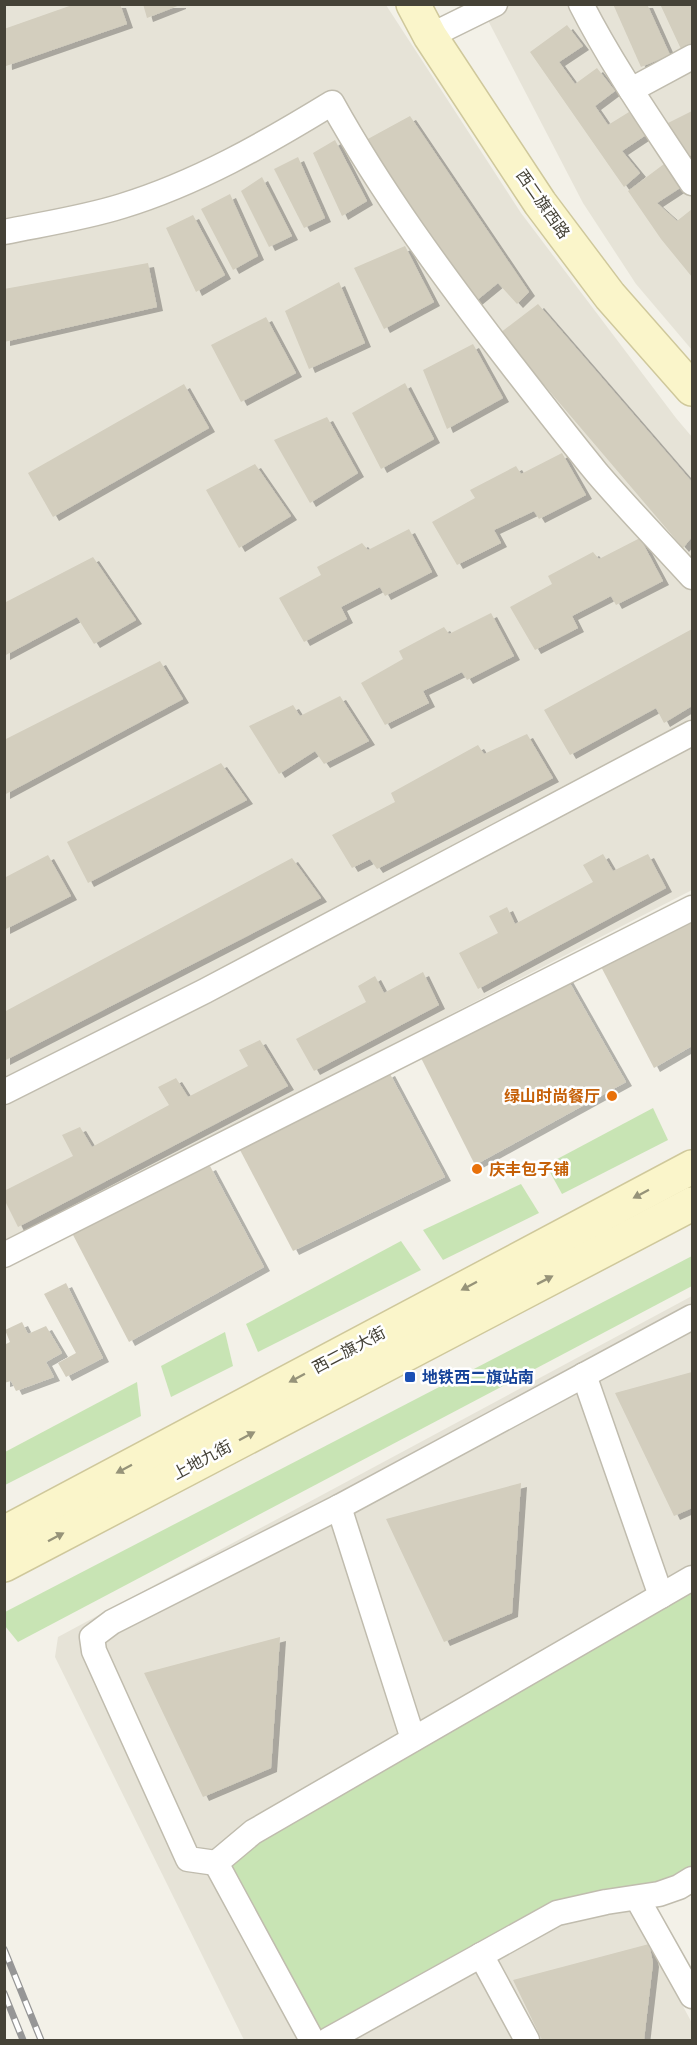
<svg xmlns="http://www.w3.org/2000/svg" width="697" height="2045" viewBox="0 0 697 2045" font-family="Arial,'Noto Sans SC',sans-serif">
	<defs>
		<filter id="shadow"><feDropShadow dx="6" dy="4" stdDeviation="0" flood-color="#0004"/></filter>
	</defs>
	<rect width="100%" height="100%" fill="#f3f1e8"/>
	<g fill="#e6e3d7">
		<path d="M5 5H386L521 213 676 418 692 437V890L5 1244Z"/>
		<path d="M480 5H692V350L636 284 583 203Z"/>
		<path d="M692 1296V1866L630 1908 692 2023V2040H244L55 1657 58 1637Z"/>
	</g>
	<g fill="#c8e4b4">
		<path d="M653 1108 668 1140 562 1194 546 1165Z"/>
		<path d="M521 1184 539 1213 443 1260 423 1230Z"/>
		<path d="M401 1241 421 1270 258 1352 246 1324Z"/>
		<path d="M692 1256V1286L18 1642 5 1626V1612Z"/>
		<path d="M225 1332 233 1366 171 1397 161 1366Z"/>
		<path d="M137 1382 141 1416 5 1485V1452Z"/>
		<path d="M692 1578V1879L606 1902 312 2040 216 1863Z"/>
	</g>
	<g fill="#d3cebe" filter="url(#shadow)">
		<path d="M75 4H120L127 24 6 66 4 29Z"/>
		<path d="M143 4H180V5L147 18Z"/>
		<path d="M613 4H647L670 55 641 67Z"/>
		<path d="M660 4H692V44L681 49Z"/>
		<path d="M567 25 583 46 559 62 575 84 597 68 615 91 595 106 608 125 629 112 646 135 622 151 640 173 624 187 530 52Z"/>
		<path d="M692 111V155L685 158 668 123Z"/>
		<path d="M410 116 529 292 517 304 498 283 476 301 366 140Z"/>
		<path d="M335 140 367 201 342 216 313 153Z"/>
		<path d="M298 157 325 218 304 228 274 169Z"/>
		<path d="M664 164 683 186 657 203 677 221 692 209V277L661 239 628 191Z"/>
		<path d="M262 177 292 236 269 247 241 191Z"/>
		<path d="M230 194 258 256 233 270 201 209Z"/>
		<path d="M193 215 225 275 196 292 166 228Z"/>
		<path d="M405 246 434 302 384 329 354 268Z"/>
		<path d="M148 263 157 307 4 342V289Z"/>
		<path d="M339 282 365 343 309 369 285 311Z"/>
		<path d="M538 304 692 482V537L683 548 500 333Z"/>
		<path d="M266 317 296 373 241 402 211 345Z"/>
		<path d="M473 344 503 398 447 429 423 370Z"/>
		<path d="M405 383 434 439 381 469 352 413Z"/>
		<path d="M184 384 209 428 53 517 28 473Z"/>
		<path d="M327 417 358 473 310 503 274 440Z"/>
		<path d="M562 453 586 495 539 519 534 511 494 530 501 543 457 565 432 522 475 498 470 490 516 466 521 474Z"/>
		<path d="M255 464 291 516 239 548 206 490Z"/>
		<path d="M409 529 432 572 385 596 380 587 341 607 347 619 304 642 279 598 321 575 317 567 362 543 368 550Z"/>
		<path d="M640 538 663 581 616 605 611 596 572 616 578 628 535 650 510 607 552 584 548 576 593 552 599 559Z"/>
		<path d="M93 557 136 620 94 644 77 617 4 656V603Z"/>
		<path d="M491 613 514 656 467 680 462 672 423 691 429 703 385 725 361 683 403 659 399 651 444 627 449 634Z"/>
		<path d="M692 629V706L664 723 656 708 570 755 544 710Z"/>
		<path d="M160 661 183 699 4 795V740Z"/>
		<path d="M340 696 369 741 324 764 315 751 279 774 249 726 293 705 300 716Z"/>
		<path d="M527 734 553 778 377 869 370 859 352 868 332 835 395 802 391 793 478 745 484 754Z"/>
		<path d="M221 763 247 800 88 883 67 842Z"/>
		<path d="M603 854 613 871 648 854 666 888 478 989 459 953 498 933 489 916 507 907 515 924 593 882 583 865Z"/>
		<path d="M48 855 71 896 4 930V878Z"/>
		<path d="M292 858 321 898 4 1061V1012Z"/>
		<path d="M692 911V1046L654 1068 597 959Z"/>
		<path d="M423 972 439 1005 314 1071 296 1039 366 1002 358 986 375 976 384 993Z"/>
		<path d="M567 978 626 1082 475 1165 419 1054Z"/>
		<path d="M260 1040 288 1086 18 1227 4 1199V1191L73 1156 62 1135 80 1127 92 1147 169 1105 158 1087 176 1078 188 1097 248 1066 239 1050Z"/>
		<path d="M389 1072 445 1177 293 1251 240 1150Z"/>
		<path d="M210 1166 264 1267 129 1342 72 1233Z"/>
		<path d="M66 1283 103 1358 66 1377 58 1363 76 1353 44 1294Z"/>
		<path d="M22 1322 28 1334 46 1326 62 1353 46 1362 54 1377 16 1391 11 1381 4 1383V1345L10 1342 5 1330Z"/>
		<path d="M692 1372V1508L674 1516 615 1393Z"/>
		<path d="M521 1483 512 1613 444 1642 386 1519Z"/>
		<path d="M280 1637 271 1768 203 1797 144 1673Z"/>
		<path d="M649 1944 653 1963 644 2040H542L513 1980Z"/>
	</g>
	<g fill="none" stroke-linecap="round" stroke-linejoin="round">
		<defs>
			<g id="street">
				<path d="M581 4C613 67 654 125 692 183"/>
				<path d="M430 36 495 4"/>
				<path d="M631 90 692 57"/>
				<path d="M4 232C43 224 84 218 122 206 197 183 265 144 332 103 382 193 442 274 504 355 535 395 565 434 597 473 628 509 661 543 692 577"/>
				<path d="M4 1092 205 991 692 733"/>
				<path d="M4 1255 692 908"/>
				<path d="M584 1375 661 1596"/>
				<path d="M339 1507 413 1739"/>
				<path d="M216 1863 188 1859 94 1651 92 1637 112 1622 339 1507 692 1317"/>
				<path d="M637 1898 692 1996"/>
				<path d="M481 1955 527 2040"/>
				<path d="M312 2040 216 1863 253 1832 692 1578"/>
				<path d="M328 2040 557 1913 606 1902 659 1894 679 1887 692 1879"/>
			</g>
			<g id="secondary">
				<path d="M413 4 430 36 540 203 610 296 692 389"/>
				<path d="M4 1533 692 1167"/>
				<path d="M4 1565 692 1204"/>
			</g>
		</defs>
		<use href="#street" stroke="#c0bcae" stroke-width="27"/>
		<use href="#secondary" stroke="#cfc89b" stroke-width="36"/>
		<use href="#street" stroke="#fff" stroke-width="24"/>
		<use href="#secondary" stroke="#faf5ca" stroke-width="33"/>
		<defs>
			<g id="rail">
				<path d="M4 1949 41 2040"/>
				<path d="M4 1993 23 2040"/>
			</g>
		</defs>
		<use href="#rail" stroke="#969696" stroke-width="7"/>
		<use href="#rail" stroke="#fff" stroke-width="4.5" stroke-dasharray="14" stroke-linecap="butt"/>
	</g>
	<defs><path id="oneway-solid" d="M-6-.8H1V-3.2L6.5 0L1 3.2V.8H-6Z" transform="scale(1.5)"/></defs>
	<g fill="#969379">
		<use href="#oneway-solid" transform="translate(641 1194) rotate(152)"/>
		<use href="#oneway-solid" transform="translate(545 1280) rotate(-27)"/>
		<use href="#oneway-solid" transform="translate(469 1286) rotate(152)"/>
		<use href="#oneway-solid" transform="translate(297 1378) rotate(152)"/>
		<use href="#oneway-solid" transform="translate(247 1436) rotate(-28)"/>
		<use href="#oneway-solid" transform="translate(124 1469) rotate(152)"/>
		<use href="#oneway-solid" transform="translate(56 1537) rotate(-28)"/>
	</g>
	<g fill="#e8710a" stroke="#fff" stroke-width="2">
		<circle cx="612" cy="1096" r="6"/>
		<circle cx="477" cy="1169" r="6"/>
	</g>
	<rect fill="#1a4fb4" stroke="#fff" stroke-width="2" x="404" y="1371" width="12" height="12" rx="3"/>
	<g text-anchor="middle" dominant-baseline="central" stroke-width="5" stroke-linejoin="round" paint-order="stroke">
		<g font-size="16" fill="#454237" stroke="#fff">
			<text transform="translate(543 204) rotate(55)">西二旗西路</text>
			<text transform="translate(349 1350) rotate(-28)">西二旗大街</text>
			<text transform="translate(202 1460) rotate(-28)">上地九街</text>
		</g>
		<g font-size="16" font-weight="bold" fill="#c56008" stroke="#fff" text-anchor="end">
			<text x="600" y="1096">绿山时尚餐厅</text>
			<text x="489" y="1169" text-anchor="start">庆丰包子铺</text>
		</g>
		<g font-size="16" font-weight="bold" fill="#164399" stroke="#fff" text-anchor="start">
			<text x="422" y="1377">地铁西二旗站南</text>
		</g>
	</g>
	<rect width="697" height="2045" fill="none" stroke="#454237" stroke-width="12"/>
</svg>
